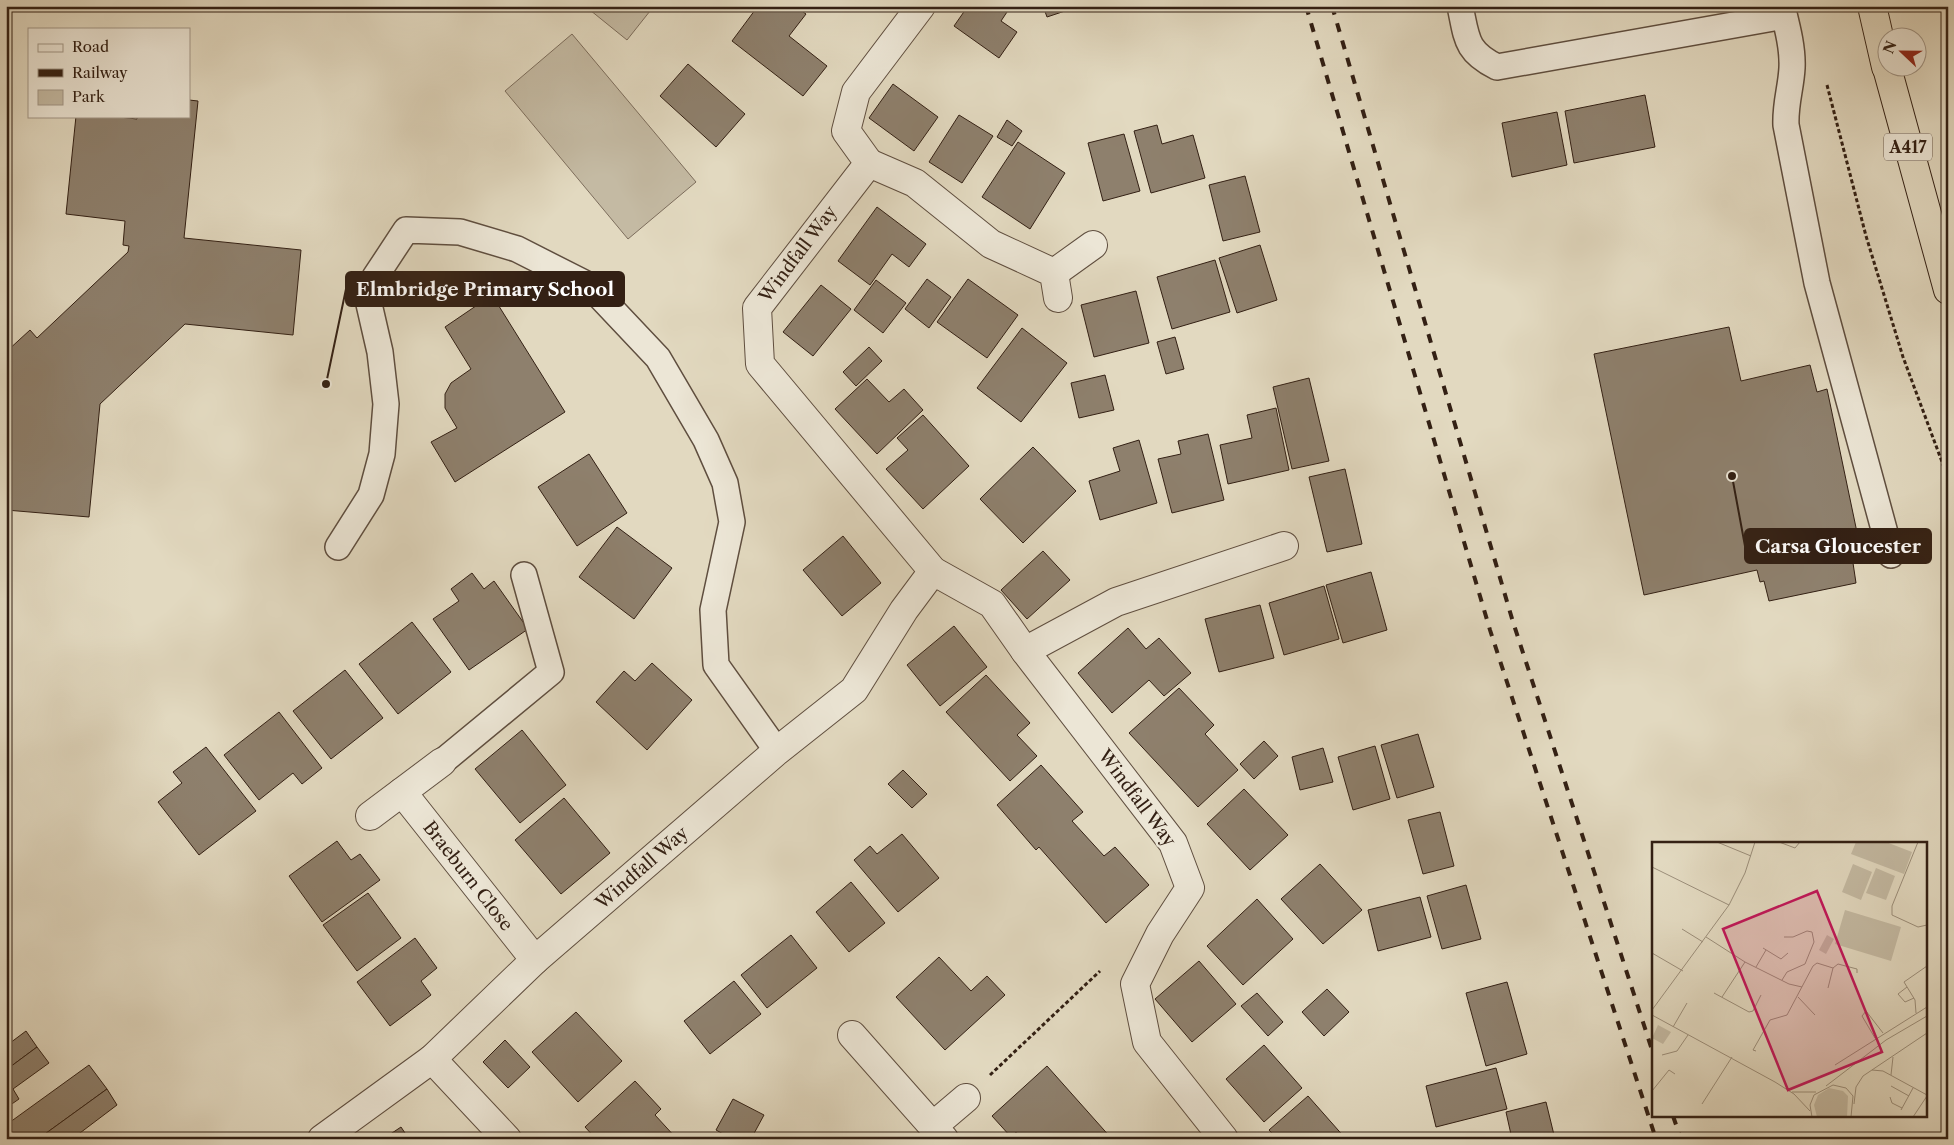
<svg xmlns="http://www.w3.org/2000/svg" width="1954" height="1145" viewBox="0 0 1954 1145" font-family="'Libre Caslon Text',serif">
	<rect width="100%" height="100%" fill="#e2d9c0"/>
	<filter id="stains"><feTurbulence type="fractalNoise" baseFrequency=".004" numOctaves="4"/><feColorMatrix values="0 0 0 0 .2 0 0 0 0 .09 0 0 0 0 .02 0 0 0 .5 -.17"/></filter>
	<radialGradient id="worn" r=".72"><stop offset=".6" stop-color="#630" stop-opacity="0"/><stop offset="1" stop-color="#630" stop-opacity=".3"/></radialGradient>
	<g fill="#c4baa3" stroke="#7c6d5c">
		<path d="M585 6H654L627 40Z"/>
		<path d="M572 34 696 182 628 239 505 91Z"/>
	</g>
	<g fill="#8e806d" stroke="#332014">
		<path d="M758 6H795L806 14 789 36 827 66 803 96 732 41Z"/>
		<path d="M968 6H1011L1001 21 1017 32 999 58 954 26Z"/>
		<path d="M1043 6H1080L1047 17Z"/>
		<path d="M688 64 745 114 716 147 660 96Z"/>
		<path d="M893 84 938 117 914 151 869 118Z"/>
		<path d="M1645 95 1655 147 1574 163 1565 111Z"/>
		<path d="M189 100 198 101 184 238 301 250 293 335 185 324 100 404 89 517 6 510V352L30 330 37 338 128 252 129 246 123 245 125 221 66 214 76 116H110L137 119V116H189Z"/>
		<path d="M1557 112 1567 165 1512 177 1502 123Z"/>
		<path d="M959 115 993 136 962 183 929 162Z"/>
		<path d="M1007 120 1022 131 1012 146 997 137Z"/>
		<path d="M1157 125 1162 144 1193 135 1205 178 1151 193 1134 131Z"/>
		<path d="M1124 134 1140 191 1103 201 1088 143Z"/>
		<path d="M1018 142 1065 173 1030 229 982 197Z"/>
		<path d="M1245 176 1260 232 1223 241 1209 185Z"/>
		<path d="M877 207 926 244 909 267 892 254 870 285 838 261Z"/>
		<path d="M1260 245 1277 300 1237 313 1219 258Z"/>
		<path d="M1215 260 1230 312 1172 329 1157 277Z"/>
		<path d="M927 279 951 297 929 328 905 309Z"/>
		<path d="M968 279 1018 315 987 358 937 322Z"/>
		<path d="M876 280 906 303 883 333 854 310Z"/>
		<path d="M821 285 851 309 813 356 783 332Z"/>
		<path d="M1136 291 1149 343 1094 357 1081 305Z"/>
		<path d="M492 295 565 412 455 482 431 442 457 428 445 408V394L451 383 471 369 445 327Z"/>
		<path d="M1729 327 1741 381 1810 365 1817 392 1827 389 1863 561 1853 563 1856 583 1769 601 1764 581 1760 582 1757 570 1644 595 1594 354Z"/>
		<path d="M1022 328 1067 363 1021 422 977 388Z"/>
		<path d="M1175 337 1184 369 1166 374 1157 342Z"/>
		<path d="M869 347 882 361 856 386 843 372Z"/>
		<path d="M1105 375 1114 410 1079 418 1071 383Z"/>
		<path d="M1309 378 1329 461 1292 469 1273 387Z"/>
		<path d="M867 379 889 402 904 389 923 410 877 454 835 409Z"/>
		<path d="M1276 408 1289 470 1228 484 1220 445 1252 438 1247 415Z"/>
		<path d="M923 415 969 466 923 509 886 469 908 450 897 438Z"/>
		<path d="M1208 434 1224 500 1172 513 1158 459 1181 454 1178 441Z"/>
		<path d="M1139 440 1157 503 1100 520 1089 481 1120 471 1113 448Z"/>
		<path d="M1033 447 1076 491 1023 543 980 499Z"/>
		<path d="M589 454 627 513 577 546 538 487Z"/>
		<path d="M1345 469 1362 544 1327 552 1309 477Z"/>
		<path d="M617 527 672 568 634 619 579 577Z"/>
		<path d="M843 536 881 583 842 616 803 570Z"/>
		<path d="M1043 551 1070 580 1027 619 1001 590Z"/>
		<path d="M1371 572 1387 630 1343 643 1326 585Z"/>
		<path d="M472 573 484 589 494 581 528 629 469 670 433 619 459 601 451 589Z"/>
		<path d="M1324 586 1339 639 1284 655 1269 603Z"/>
		<path d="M1260 605 1274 658 1219 672 1205 619Z"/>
		<path d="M412 622 451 672 398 714 359 664Z"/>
		<path d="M954 626 987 667 940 706 907 665Z"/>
		<path d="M1128 628 1146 649 1159 638 1191 673 1164 696 1149 680 1112 713 1078 673Z"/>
		<path d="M652 663 692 700 647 750 596 702 624 671 635 681Z"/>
		<path d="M345 670 383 718 331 759 293 711Z"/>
		<path d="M986 675 1030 723 1017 735 1037 756 1010 781 946 712Z"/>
		<path d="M1179 688 1214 725 1205 734 1238 770 1198 807 1129 733Z"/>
		<path d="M279 712 322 768 302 784 293 773 259 800 224 755Z"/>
		<path d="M522 730 566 785 520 823 475 769Z"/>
		<path d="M1418 734 1434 787 1397 798 1381 745Z"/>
		<path d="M1264 741 1278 756 1254 779 1240 764Z"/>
		<path d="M1375 746 1390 799 1353 810 1338 757Z"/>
		<path d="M206 747 256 811 199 855 158 802 182 783 173 772Z"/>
		<path d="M1323 748 1333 782 1300 790 1292 757Z"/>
		<path d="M1041 765 1083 812 1072 821 1104 856 1115 847 1149 885 1106 923 1039 847 1036 850 997 805Z"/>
		<path d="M903 770 927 794 912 808 888 784Z"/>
		<path d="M1244 789 1288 835 1250 870 1207 824Z"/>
		<path d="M564 798 610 853 561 894 515 840Z"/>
		<path d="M1440 812 1454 866 1423 874 1408 820Z"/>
		<path d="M902 834 939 878 898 912 854 860 870 846 877 854Z"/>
		<path d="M337 841 351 860 360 854 380 880 322 922 289 876Z"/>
		<path d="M1320 864 1362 910 1323 944 1281 899Z"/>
		<path d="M851 882 885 923 849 952 816 912Z"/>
		<path d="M1466 885 1481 939 1442 949 1427 896Z"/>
		<path d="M368 893 401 938 357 971 323 925Z"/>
		<path d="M1420 897 1431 937 1378 951 1368 910Z"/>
		<path d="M1257 899 1293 939 1243 985 1207 946Z"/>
		<path d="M791 935 817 968 767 1008 741 975Z"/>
		<path d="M415 938 437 968 421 981 431 995 390 1026 357 982Z"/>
		<path d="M939 957 971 991 987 976 1005 995 945 1050 896 997Z"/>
		<path d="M1199 961 1236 1004 1192 1042 1155 999Z"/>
		<path d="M734 981 761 1014 710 1054 684 1021Z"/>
		<path d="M1507 982 1527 1054 1486 1066 1466 993Z"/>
		<path d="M1327 989 1349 1012 1324 1036 1302 1012Z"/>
		<path d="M1257 993 1283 1022 1268 1036 1241 1006Z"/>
		<path d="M576 1012 622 1061 578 1102 532 1052Z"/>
		<path d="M26 1031 37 1047 6 1070V1046Z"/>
		<path d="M505 1040 530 1067 508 1088 483 1062Z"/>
		<path d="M1264 1045 1302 1088 1264 1122 1226 1079Z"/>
		<path d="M37 1047 49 1063 13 1089 19 1099 6 1108V1070Z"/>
		<path d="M89 1065 107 1089 38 1139H6V1125Z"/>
		<path d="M1047 1066 1112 1139H1021L1016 1132 1011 1137 992 1116Z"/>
		<path d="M1496 1068 1507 1109 1436 1127 1426 1086Z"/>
		<path d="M635 1081 661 1109 655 1115 677 1139H596L585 1127Z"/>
		<path d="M107 1089 117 1105 72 1139H38Z"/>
		<path d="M1308 1096 1346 1139H1277L1269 1130Z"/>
		<path d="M733 1099 764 1115 751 1139H732L716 1130Z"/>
		<path d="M1546 1102 1555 1139H1512L1506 1112Z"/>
		<path d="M401 1127 409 1139H383Z"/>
	</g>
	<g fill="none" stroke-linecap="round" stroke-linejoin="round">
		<defs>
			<g id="service">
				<path d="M1460 6C1467 38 1465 51 1497 67L1784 16"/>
				<path d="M1782 6C1787 26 1793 48 1792 68 1791 88 1785 104 1786 125L1817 283 1891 555"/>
				<path d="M338 547 371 495 382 454 386 404 380 352 369 304 375 277 406 230 460 232 517 249 590 286 658 358 706 440 725 483 732 522 713 610 716 665 777 751"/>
				<path d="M442 762 551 672 524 575"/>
			</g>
			<g id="minor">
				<path d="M921 6 856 92 846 131 869 163 757 308 760 364 933 571 992 604 1025 651 1173 843 1190 888 1160 934 1135 984 1147 1042 1224 1139"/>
				<path d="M869 163 915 183 991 244 1054 273 1058 298"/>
				<path d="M1054 273 1093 245"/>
				<path d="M1025 651 1116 602 1284 546"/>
				<path d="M402 792 535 960"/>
				<path d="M370 816 442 762"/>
				<path d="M852 1035 944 1139"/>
				<path d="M432 1059 507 1139"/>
				<path d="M933 1126 966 1098"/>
				<path d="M322 1139 432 1059 535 960 777 751 854 690 904 610 933 571"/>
			</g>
			<g id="trunk">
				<path d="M1872 6 1886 67"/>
				<path d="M1887 68 1948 290"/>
			</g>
		</defs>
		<use href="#service" stroke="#5f4e3f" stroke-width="28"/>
		<use href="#minor" stroke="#5f4e3f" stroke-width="30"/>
		<use href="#trunk" stroke="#332014" stroke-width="30"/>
		<g stroke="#332014" stroke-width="3" stroke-dasharray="4 2.5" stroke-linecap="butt">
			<path d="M1827 85 1866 236 1903 357 1948 478"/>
			<path d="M990 1075 1100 971"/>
		</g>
		<use href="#service" stroke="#ece6d6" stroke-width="25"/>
		<use href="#minor" stroke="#ece6d6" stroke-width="28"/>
		<use href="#trunk" stroke="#e2d9c0" stroke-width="28"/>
		<g stroke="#332014" stroke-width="4" stroke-dasharray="9 9" stroke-linecap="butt">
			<path d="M1306 6 1490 630 1656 1139"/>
			<path d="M1332 6 1513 622 1653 1053"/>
			<path d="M1673 1116 1681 1139"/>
		</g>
	</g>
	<g text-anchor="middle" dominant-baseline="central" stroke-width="4.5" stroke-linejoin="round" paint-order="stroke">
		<rect fill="#ece6d6" stroke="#6a5b4e" stroke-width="1" x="1884" y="133.5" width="48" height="27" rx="4"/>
		<g font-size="16" font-weight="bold" fill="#332014">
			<text x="1908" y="147">A417</text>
		</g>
		<g font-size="18" fill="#332014" stroke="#ece6d6">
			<text transform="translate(798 254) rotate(-53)">Windfall Way</text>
			<text transform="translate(1137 798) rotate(53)">Windfall Way</text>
			<text transform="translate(642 868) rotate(-41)">Windfall Way</text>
			<text transform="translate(468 876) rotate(52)">Braeburn Close</text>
		</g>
	</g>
	<g transform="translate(1652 842)">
		<rect width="275" height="275" fill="#e2d9c0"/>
		<path d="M204 0H234L260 10 252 32 199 12ZM201 22 220 30 209 58 190 50ZM224 26 243 34 234 58 214 51ZM193 68 249 85 239 119 183 102ZM175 93 182 97 174 112 167 108ZM6 183 19 190 11 202 0 196ZM177 246 191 249 196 254 195 275H165L162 263 166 253Z" fill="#c4baa3"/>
		<path fill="none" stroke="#9c8f7b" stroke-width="1" d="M65 0 99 14M127 0 143 6 148 0M266 0 240 64V73L266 85 275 83M0 25 77 63M30 87 51 100M54 95 93 120 137 142 150 145M111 106 129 117 136 111M0 111 31 129M104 125 114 108M130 138 135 130 153 122 162 100 160 90 155 89 141 95H132M255 145 246 152 253 160 262 156M176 146 181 126M62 151 97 170 101 169 109 153M70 155 93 120M146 155 163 173M0 168 77 63 93 31 103 0M264 171 263 158 252 140 275 124M0 173 123 240 142 252 158 269M21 185 35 161M223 196 210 174 214 169 231 191M104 209 101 208 118 178 135 173 161 124 165 121 181 126 186 122 205 127V131M10 213 25 209 36 193M183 223 275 165M220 228 231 229 275 253M239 233 241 215M174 244 234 198 275 174M239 244 257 254M0 249 17 228 23 232M140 250H164M238 255 240 261 250 266M50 262 80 215M202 262 204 245 211 234 275 191M249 268 261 246M160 275 158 263 162 253 181 243 194 246 201 254 199 275M261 275 275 254"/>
		<path fill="#c2185b" fill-opacity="0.15" stroke="#c2185b" stroke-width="2.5" d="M165 49 230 210 136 248 71 87Z"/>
		<rect width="275" height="275" fill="none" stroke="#332014" stroke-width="2.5"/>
	</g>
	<path fill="none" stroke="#332014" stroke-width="2" d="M326 384L346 289M1732 476L1745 546"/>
	<g fill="#332014" stroke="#ece6d6" stroke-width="2">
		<circle cx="326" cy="384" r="5"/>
		<circle cx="1732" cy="476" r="5"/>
	</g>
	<g fill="#332014" stroke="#332014" stroke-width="2">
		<rect x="346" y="272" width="278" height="34" rx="5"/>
		<rect x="1745" y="529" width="186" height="34" rx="5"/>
	</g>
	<g font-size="19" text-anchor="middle" font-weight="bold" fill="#fff">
		<text x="485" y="296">Elmbridge Primary School</text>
		<text x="1838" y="553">Carsa Gloucester</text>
	</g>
	<rect width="1954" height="1145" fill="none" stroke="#e2d9c0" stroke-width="25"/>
	<rect x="8" y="8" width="1939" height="1130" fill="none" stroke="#332014" stroke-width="2.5"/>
	<rect x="12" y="12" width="1929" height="1120" fill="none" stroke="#332014"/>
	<rect x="28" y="28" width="162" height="90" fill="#ece6d6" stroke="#a29788"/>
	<rect x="38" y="44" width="25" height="8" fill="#ece6d6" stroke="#a29788"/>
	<text x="72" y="52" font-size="15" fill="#332014">Road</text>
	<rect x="38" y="69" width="25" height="8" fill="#332014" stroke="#a29788"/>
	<text x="72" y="78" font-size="15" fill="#332014">Railway</text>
	<rect x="38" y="90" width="25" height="15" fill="#c4baa3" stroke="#a29788"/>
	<text x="72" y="102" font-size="15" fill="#332014">Park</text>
	<g transform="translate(1902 52) rotate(292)"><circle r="24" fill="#ece6d6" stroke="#a29788"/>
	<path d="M0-4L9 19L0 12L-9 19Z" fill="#8f2418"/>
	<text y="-8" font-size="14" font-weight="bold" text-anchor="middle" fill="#332014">N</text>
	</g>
	<rect width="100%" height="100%" filter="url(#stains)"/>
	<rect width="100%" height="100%" fill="url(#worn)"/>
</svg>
